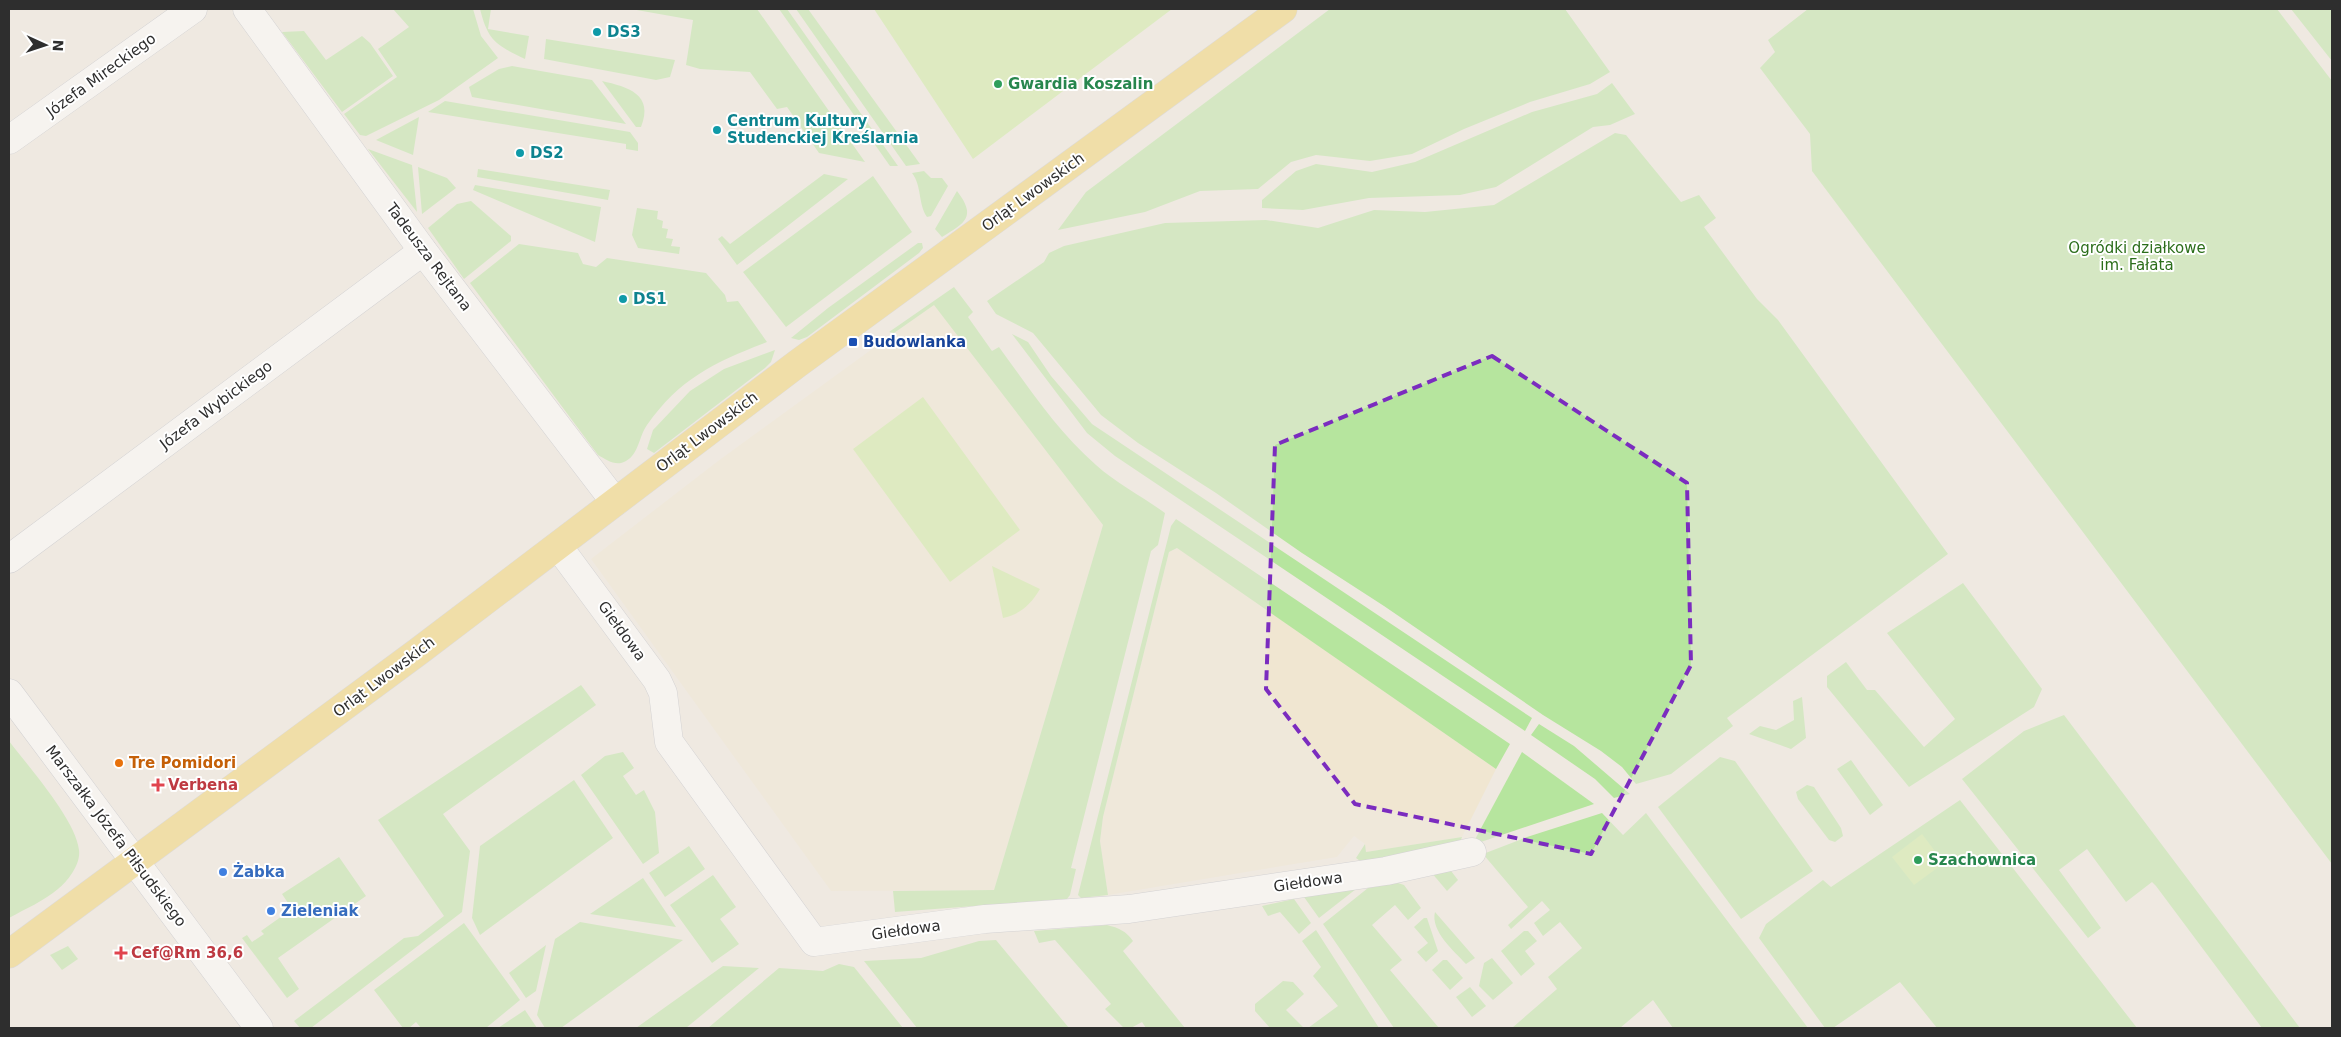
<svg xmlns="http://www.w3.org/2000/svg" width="2341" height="1037" viewBox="0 0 2341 1037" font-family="'DejaVu Sans',sans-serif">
	<rect width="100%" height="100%" fill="#efe9e1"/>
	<g fill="#f0e6d1">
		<path d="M934 304 1103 525 994 890 831 891 591 559 718 461Z"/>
		<path d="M1178 548 1496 769 1462 837 1366 852 1365 844 1354 836 1337 857 1108 895 1100 841 1103 817 1169 552Z"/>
	</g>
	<g fill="#b6e59e">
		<path d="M393 9H473L481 36 498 58 439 100 366 136 360 135 344 114 397 77 378 49 409 27Z"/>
		<path d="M480 9H491L488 29 529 36 525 59C496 45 488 41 480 9Z"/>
		<path d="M631 9H757L865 162 819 153 787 107 777 109 750 72 700 69 686 65 693 20Z"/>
		<path d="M779 9H787L898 166H890Z"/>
		<path d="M796 9H808L920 164 906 166Z"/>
		<path d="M1330 9H1565L1610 72 1590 84 1530 102 1464 129 1412 154 1370 161 1316 155 1291 162 1258 189 1200 191 1145 212 1058 230 1086 192Z"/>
		<path d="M1808 9H2277L2332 81V864L1812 171 1810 134 1760 68 1775 52 1768 40Z"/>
		<path d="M2291 9H2332V61Z"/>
		<path d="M304 31 326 60 362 36 370 43 393 76 342 112 282 32Z"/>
		<path d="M546 39 675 60 670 77 656 80 544 59Z"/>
		<path d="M512 66 592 80 626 124 472 97 469 87 499 69Z"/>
		<path d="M602 81C628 87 654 94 641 127H636Z"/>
		<path d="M1612 83 1635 114 1610 125 1593 127 1496 187 1460 195 1369 198 1303 210 1262 208V200L1296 171 1316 164 1372 172 1415 162 1532 112 1597 94Z"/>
		<path d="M445 101 630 132 638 143V151L626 149V144L428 112Z"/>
		<path d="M419 117 413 155 376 140Z"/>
		<path d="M1615 133 1626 135 1681 202 1699 195 1716 218 1704 227 1757 299 1778 320 1948 554 1727 718 1733 726 1671 774 1636 784 1622 767 1601 751 1543 715 1384 606 1302 553 1216 493 1138 443 1101 415 1033 333 996 314 987 301 1044 262 1049 253 1064 246 1165 223 1266 220 1318 228 1374 210 1425 212 1494 205Z"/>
		<path d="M368 149 412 165 417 212Z"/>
		<path d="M418 167 447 178 456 188 422 214Z"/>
		<path d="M478 169 610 190 608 200 477 177Z"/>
		<path d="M924 171 931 178H942L948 186 931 216 927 217C918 204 922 186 912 173Z"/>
		<path d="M824 174 848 179 737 265 718 239 722 236 730 244Z"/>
		<path d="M873 176 912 232 786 327 743 272Z"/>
		<path d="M475 185 601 207 595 242 473 190Z"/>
		<path d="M957 191C977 217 965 223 942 237L935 229Z"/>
		<path d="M471 201 511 236V241L464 279 428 228 457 204Z"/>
		<path d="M637 208 658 211 657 219 663 221 662 228 668 229 666 238 673 239 671 246 680 247 679 254 638 248 632 235Z"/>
		<path d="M918 243H922L923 248 919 253 807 337 799 340 791 338 828 308Z"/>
		<path d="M519 244 578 253 583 264 596 267 607 258 706 273 725 295 727 302 738 301 767 342C715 362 680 378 647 425 639 436 639 454 626 461 616 467 607 460 598 455L470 283Z"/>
		<path d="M954 287 973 312 968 317 992 351 999 347C1029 388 1057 431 1096 465 1116 483 1143 497 1165 513L1158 545 1151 551 1071 868 1076 869 1070 895 1067 899 895 912 893 891 994 890 1103 525 934 305 894 333 889 332Z"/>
		<path d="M1012 334 1028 342 1051 376 1092 424 1532 718 1525 731 1115 456 1087 433Z"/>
		<path d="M775 350 771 362 765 368 654 453 647 449 653 430 690 391 724 369Z"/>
		<path d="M1176 519 1510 744 1496 769 1177 548 1169 552 1103 817 1100 841 1108 895 1081 898 1078 895 1171 526Z"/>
		<path d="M1963 583 2042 689 2034 707 1909 787 1827 687V676L1846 662 1867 690H1875L1924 747 1955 719 1887 633Z"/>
		<path d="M581 685 596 705 443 814 470 851 462 912 311 1028H300L294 1021 404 938 418 936 444 916 378 820Z"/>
		<path d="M1802 697 1806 738 1791 749 1749 734 1760 726 1776 730 1794 720 1793 701Z"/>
		<path d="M2064 715 2300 1028H2262L2156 886 2152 882 2126 902 2087 849 2059 870 2101 928 2088 938 1962 779 2024 731Z"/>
		<path d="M1539 724 1574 746 1630 794 1614 798 1595 779 1531 735Z"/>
		<path d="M9 741C28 766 76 820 79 850 81 864 68 881 58 889 44 901 25 909 9 918Z"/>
		<path d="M623 752 634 768 623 776 636 795 644 790 655 812 659 853 643 864 581 775 605 756Z"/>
		<path d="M1522 752 1594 804 1472 845Z"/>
		<path d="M1720 757 1735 761 1813 871 1741 919 1658 807Z"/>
		<path d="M1851 760 1883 805 1870 815 1837 769Z"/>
		<path d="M574 780 613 838 480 935 472 918 480 846Z"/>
		<path d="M1807 785 1814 787 1841 828 1843 836 1835 842 1829 840 1798 799 1796 792Z"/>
		<path d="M1960 800 2137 1028H1937L1900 982 1833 1028H1825L1759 938 1766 924 1823 880 1831 887Z"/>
		<path d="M1602 813 1623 835 1646 813 1808 1028H1673L1653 1000 1620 1028H1512L1557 989 1548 977 1582 948 1560 922 1543 936 1534 923 1550 910 1542 901 1511 929 1508 925 1528 907 1483 854 1527 837Z"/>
		<path d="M1462 837 1458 847 1363 863 1356 858 1365 844 1366 852Z"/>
		<path d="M689 846 705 869 665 897 649 873Z"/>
		<path d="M339 857 366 896 278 958 299 989 287 998 242 938 247 935 252 942 264 934 261 931 292 909 282 894Z"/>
		<path d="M1448 867 1458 880 1447 891 1431 872Z"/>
		<path d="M713 875 736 907 720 919 739 944 712 963 670 905Z"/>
		<path d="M643 878 676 927 590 914Z"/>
		<path d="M1398 883 1404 885 1421 908 1408 920 1395 905 1372 925 1402 960 1390 970 1439 1028H1394L1323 924 1368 888Z"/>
		<path d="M1356 889 1319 918 1304 897Z"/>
		<path d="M1294 899 1311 923 1299 934 1280 912 1268 916 1262 906Z"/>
		<path d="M1435 912 1475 958 1466 964C1455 952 1430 931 1435 912Z"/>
		<path d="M1424 918H1427L1438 951 1426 962 1417 952 1428 943 1414 927Z"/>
		<path d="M580 922 683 940 561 1028H545L537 1015 555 939Z"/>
		<path d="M464 923 520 1000 486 1028 465 1027 462 1028H421L416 1022 409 1028H403L374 990Z"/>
		<path d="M1107 925C1119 928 1126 931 1133 941L1123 951 1185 1028H1146L1142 1022 1131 1028H1124L1105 1009 1111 1004 1055 940 1039 943 1034 931Z"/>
		<path d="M1316 930 1379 1028H1308L1338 1006 1313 976 1321 967 1302 941Z"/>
		<path d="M1524 931H1528L1537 941 1525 951 1535 964 1521 976 1501 951Z"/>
		<path d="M996 940 1069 1028H917L864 961 921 958 979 941Z"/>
		<path d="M546 945 536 991 526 998 509 973Z"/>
		<path d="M68 946 78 959 62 970 50 955Z"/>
		<path d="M1492 958 1513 983 1493 1000 1479 986 1484 963Z"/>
		<path d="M1443 960H1447L1463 978 1450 990 1432 970Z"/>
		<path d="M839 964 854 967 903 1028H708L779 968 823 971Z"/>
		<path d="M723 966 759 968 686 1028H636Z"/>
		<path d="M1283 981 1293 982 1304 994 1286 1010 1304 1028H1270L1255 1011V1004Z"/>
		<path d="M1470 987 1486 1006 1472 1017 1456 997Z"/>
		<path d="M525 1010 537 1028H498Z"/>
	</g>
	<g fill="#c9ec9a">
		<path d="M874 9H1172L973 159Z"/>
		<path d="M923 397 1020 530 950 582 853 449Z"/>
		<path d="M992 566 1040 589C1031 604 1021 614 1003 618Z"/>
		<path d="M1922 834 1944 863 1914 885 1892 857Z"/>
	</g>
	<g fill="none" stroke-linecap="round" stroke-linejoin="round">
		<defs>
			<g id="minor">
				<path d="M247 9 423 251 615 502"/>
				<path d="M9 140 193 9"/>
				<path d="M558 546 657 680 663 693 669 742 814 942 985 919 1129 909 1386 871 1472 852"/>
				<path d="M9 559 423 251"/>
				<path d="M9 693 259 1028"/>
			</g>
			<path id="major" d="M9 954 419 651 797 364 1283 9"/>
		</defs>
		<use href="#minor" stroke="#b4b7c1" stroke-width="29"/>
		<use href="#major" stroke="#c9c9c9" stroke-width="29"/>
		<use href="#minor" stroke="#fff" stroke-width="28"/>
		<use href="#major" stroke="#f2d163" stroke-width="28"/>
	</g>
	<path d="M0 0H2341V1037H0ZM1492 356 1687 483 1691 665 1591 854 1355 804 1266 689 1275 445Z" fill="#efe9e1" fill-opacity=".55" fill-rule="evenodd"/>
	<path fill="none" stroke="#7b2cbf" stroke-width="4" stroke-dasharray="10 6" stroke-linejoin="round" d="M1492 356 1687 483 1691 665 1591 854 1355 804 1266 689 1275 445Z"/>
	<g fill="#0f9aa8" stroke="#fff" stroke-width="2">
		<circle cx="597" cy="32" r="5"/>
		<circle cx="717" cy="130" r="5"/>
		<circle cx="520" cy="153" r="5"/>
		<circle cx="623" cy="299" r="5"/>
	</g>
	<g fill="#2e9e5b" stroke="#fff" stroke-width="2">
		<circle cx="998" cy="84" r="5"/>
		<circle cx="1918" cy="860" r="5"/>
	</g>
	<rect fill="#1a4fb4" stroke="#fff" stroke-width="2" x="848" y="337" width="10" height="10" rx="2.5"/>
	<circle fill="#e8710a" stroke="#fff" stroke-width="2" cx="119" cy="763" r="5"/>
	<g fill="#e0444e" stroke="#fff" stroke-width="2">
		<path d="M155.5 777.5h5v5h5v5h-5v5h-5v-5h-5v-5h5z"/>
		<path d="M118.5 945.5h5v5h5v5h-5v5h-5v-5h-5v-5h5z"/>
	</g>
	<g fill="#3f7fe0" stroke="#fff" stroke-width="2">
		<circle cx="223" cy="872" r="5"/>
		<circle cx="271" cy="911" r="5"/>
	</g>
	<g text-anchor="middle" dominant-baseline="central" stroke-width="4" stroke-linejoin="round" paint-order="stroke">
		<g font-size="15" font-weight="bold" fill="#0d838f" stroke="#fff" text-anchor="start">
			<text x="607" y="32">DS3</text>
			<text x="727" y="121">Centrum Kultury<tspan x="727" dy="17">Studenckiej Kreślarnia</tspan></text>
			<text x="530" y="153">DS2</text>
			<text x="633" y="299">DS1</text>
		</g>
		<g font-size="15" fill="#2e2e2e" stroke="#fff">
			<text transform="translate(101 75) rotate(-36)">Józefa Mireckiego</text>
			<text transform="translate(1033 192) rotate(-36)">Orląt Lwowskich</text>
			<text transform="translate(429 257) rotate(53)">Tadeusza Rejtana</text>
			<text transform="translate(216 405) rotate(-37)">Józefa Wybickiego</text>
			<text transform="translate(707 432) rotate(-37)">Orląt Lwowskich</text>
			<text transform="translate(622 631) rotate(54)">Giełdowa</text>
			<text transform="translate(384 677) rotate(-37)">Orląt Lwowskich</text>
			<text transform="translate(116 836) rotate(53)">Marszałka Józefa Piłsudskiego</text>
			<text transform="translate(1308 882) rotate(-8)">Giełdowa</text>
			<text transform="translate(906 930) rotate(-8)">Giełdowa</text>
		</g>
		<g font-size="15" font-weight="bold" fill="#27864d" stroke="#fff" text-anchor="start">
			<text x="1008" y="84">Gwardia Koszalin</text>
			<text x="1928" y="860">Szachownica</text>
		</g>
		<g font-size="15" fill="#2c6e1b" stroke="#fff">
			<text x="2137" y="248">Ogródki działkowe<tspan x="2137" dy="17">im. Fałata</tspan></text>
		</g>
		<g font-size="15" font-weight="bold" fill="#164399" stroke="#fff" text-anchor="start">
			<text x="863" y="342">Budowlanka</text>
		</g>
		<g font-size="15" font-weight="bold" fill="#c56008" stroke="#fff" text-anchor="start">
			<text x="129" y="763">Tre Pomidori</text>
		</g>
		<g font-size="15" font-weight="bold" fill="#be3a42" stroke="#fff" text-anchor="start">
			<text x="168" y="785">Verbena</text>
			<text x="131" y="953">Cef@Rm 36,6</text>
		</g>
		<g font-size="15" font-weight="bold" fill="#366cbe" stroke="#fff" text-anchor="start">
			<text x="233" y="872">Żabka</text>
			<text x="281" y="911">Zieleniak</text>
		</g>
	</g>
	<rect width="2341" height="1037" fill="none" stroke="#2e2e2e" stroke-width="20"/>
	<g transform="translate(45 45) rotate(93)" stroke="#ffffff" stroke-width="4" paint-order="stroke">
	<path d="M0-4L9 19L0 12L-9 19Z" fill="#2e2e2e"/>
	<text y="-8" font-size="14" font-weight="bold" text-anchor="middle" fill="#2e2e2e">N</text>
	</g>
</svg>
